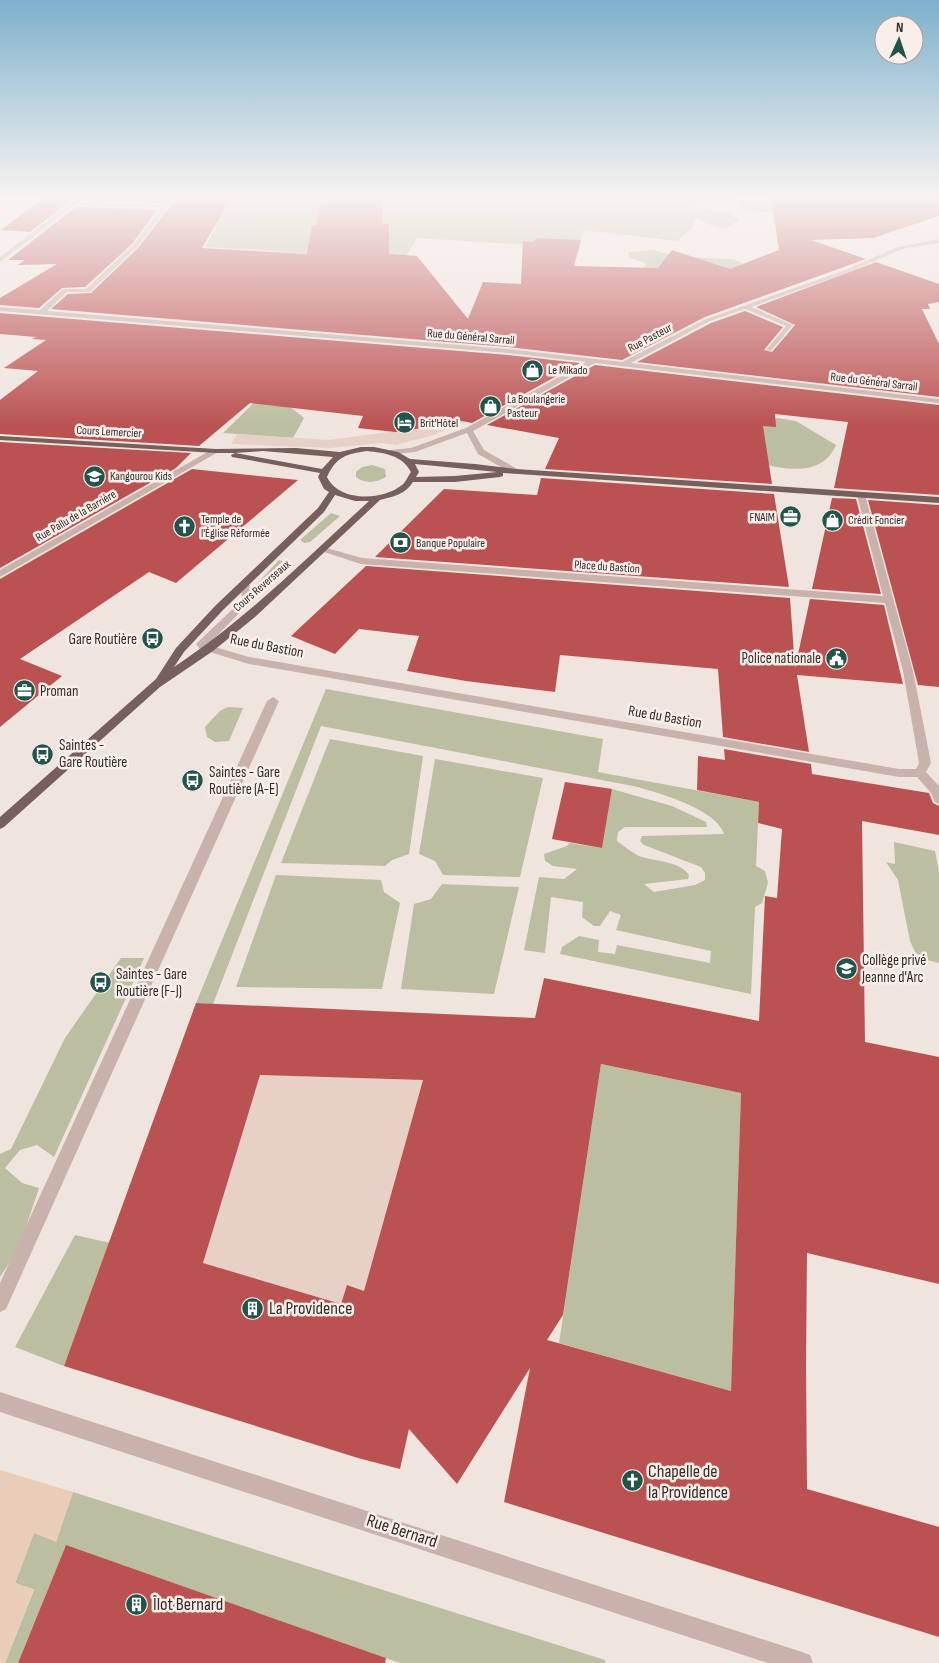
<svg xmlns="http://www.w3.org/2000/svg" width="939" height="1663" viewBox="0 0 939 1663" font-family="'Sofia Sans Condensed',sans-serif">
	<rect width="100%" height="100%" fill="#f0e4df"/>
	<g fill="#bbbea0">
		<path d="M233 195H727L735 201 688 202 691 208 730 212 739 220 725 229 710 225 697 217 692 228 677 241 583 230 579 248 417 238 404 259 205 247Z"/>
		<path d="M743 201 798 204C779 210 759 217 739 209Z"/>
		<path d="M653 250 678 257 733 259 746 265 743 273 637 274 647 264 630 258 628 252Z"/>
		<path d="M263 394 282 400 304 418 293 438 223 433Z"/>
		<path d="M778 418 796 421 836 445C821 480 779 468 750 461L748 424Z"/>
		<path d="M372 465 385 469 386 477C376 483 365 484 356 477V472L362 467Z"/>
		<path d="M331 513 340 516 310 542 304 543 300 540Z"/>
		<path d="M279 560 288 563 262 589 256 590 253 588Z"/>
		<path d="M326 689 603 739 598 772 759 802 756 866 765 871 768 883 762 903 755 907 751 994 560 954 562 947 579 936 599 940 598 952 615 954 617 945 710 963 711 951 616 930 621 915 610 911 600 926H594L582 917 583 902 551 897 545 953 524 950 539 877 564 879 577 869 553 866 545 861 544 854 567 846 570 843 602 848 612 789 672 806 706 822 707 827H625L618 832 617 841C624 846 630 851 637 855 653 862 679 860 689 875L688 879 644 884 654 892 695 885 705 880V873L701 867 644 845 640 841 642 836 724 834C716 809 661 794 638 787L321 726 213 1004 196 1003Z"/>
		<path d="M228 707 243 708 229 741 215 742 207 737 205 727 220 711Z"/>
		<path d="M330 739 423 756 409 854 392 860 385 866 281 863Z"/>
		<path d="M435 759 543 778 520 877 443 875 435 861 419 854Z"/>
		<path d="M894 842 935 851 939 872V963L923 959 915 952 910 941 898 880 886 862 895 864Z"/>
		<path d="M276 875 381 880 384 892 400 903 382 989 236 987Z"/>
		<path d="M442 884 519 887 494 994 401 989 414 904 431 899Z"/>
		<path d="M121 958H144L54 1157 37 1145 20 1150 5 1168 22 1183 39 1188 19 1248 0 1277V1154L11 1149 65 1038Z"/>
		<path d="M601 1064 741 1093 731 1391 559 1343Z"/>
		<path d="M75 1235 110 1243 64 1366 15 1347Z"/>
		<path d="M73 1492 605 1660V1663H400L66 1545 18 1663H5L34 1590 15 1583 34 1533 56 1541Z"/>
	</g>
	<path fill="#e9cdb8" d="M0 1470 73 1492 56 1542 34 1533 15 1583 34 1589 5 1663H0Z"/>
	<g fill="#e7d1c7">
		<path d="M484 414 434 435 396 445 382 443 330 448 231 444 237 434 328 440 450 424Z"/>
		<path d="M260 1075 423 1080 364 1291 347 1285 341 1304 203 1263Z"/>
	</g>
	<g fill="#bb5252" fill-rule="evenodd">
		<path d="M47 195H78L30 232 1 230Z"/>
		<path d="M89 195H170L162 203 84 200Z"/>
		<path d="M179 195H233L202 248 307 254 312 225H317L322 195H383L382 224H389V254L417 256 468 319 483 282 521 284 523 241 534 242 536 238 581 240 574 266 658 268 672 250 730 269 779 250 771 198 793 200 792 195H939V216L873 238 811 240 866 259 705 317 622 360 508 347 51 309 68 294 91 293 138 248Z"/>
		<path d="M76 207 157 210 132 244 85 287 62 288 39 308 0 305V298L57 264 18 265 25 260H8Z"/>
		<path d="M876 262 939 284V302L928 304 930 309H922L939 344V397L637 362 711 323 745 311 783 327 764 350 772 352 795 325 756 307Z"/>
		<path d="M0 313 508 355 580 363 472 423 457 420 450 424 395 432 358 428 363 416 250 403 199 446 0 434V400L38 371 4 368 46 340 32 339 36 337 0 334Z"/>
		<path d="M595 365 939 405V495L834 488 848 422 775 414 776 427 763 426 772 484 545 469 559 438 487 425Z"/>
		<path d="M0 442 191 453 176 468 0 568Z"/>
		<path d="M192 469 298 480 176 583 149 572 20 659 62 676 0 727V579Z"/>
		<path d="M541 478 774 494 789 587 375 557 444 489 537 495Z"/>
		<path d="M832 498 856 499 881 594 812 589Z"/>
		<path d="M868 500 939 505V687L918 685Z"/>
		<path d="M366 566 790 598 795 668 810 599 884 605 903 684 797 675 809 752 723 737 718 669 560 655 555 692 466 681 407 671 419 636 359 629 335 654 291 636Z"/>
		<path d="M724 749 811 764 812 774 929 793 933 803 939 806V835L862 821 865 1042 939 1057V1284L807 1253 806 1366 807 1489 939 1527V1637L504 1502 530 1368 457 1484 409 1429 400 1469 358 1458 64 1366 196 1003 535 1018 544 978 759 1021 765 896 777 898 782 829 758 823 759 802 697 790 698 756 725 760ZM601 1064 741 1093 731 1391 547 1340 563 1315ZM260 1075 423 1080 364 1291 347 1285 341 1304 203 1263Z"/>
		<path d="M565 782 612 789 602 848 552 839Z"/>
		<path d="M66 1545 386 1658 385 1663H18Z"/>
	</g>
	<g fill="none" stroke-linecap="round" stroke-linejoin="round">
		<g fill="#c8b2ab" fill-rule="evenodd">
			<path d="M81 195H87L79 202 163 205 172 195H177L137 247 90 292H67L47 311 508 349 622 362 706 319 840 272 898 247 939 239V243L902 249 844 274 751 307 793 325 771 351 766 350 786 326 745 309 710 321 631 363 939 399V403L595 363 473 431 484 450 519 470V474H513L478 454 467 433 415 452 393 454H390V450L411 448 466 428 586 362 508 353 0 311V307L40 310 63 289H86L133 245 161 208 75 205 0 262V257Z"/>
			<path d="M213 449 220 451 0 577V570Z"/>
			<path d="M858 493 865 495 913 671 931 763 926 772 939 786V804L935 802 931 793 917 777H899L249 664 200 649 196 644 240 602 242 596 239 584 244 581 249 584 252 596 249 603 208 645 249 657 899 769H916L919 763 903 671 885 603 361 564 318 550 323 547 362 558 883 596 857 495Z"/>
			<path d="M273 697 279 701 6 1309 0 1312V1283L267 701Z"/>
			<path d="M0 1392 802 1652 810 1655 813 1663H768L0 1412Z"/>
		</g>
		<path fill="#775f5c" fill-rule="evenodd" d="M0 436 216 449 296 448 340 452 361 447H374L398 452 410 459 475 464 516 469 939 497V503L503 473V476L500 477 455 482H413C406 494 392 497 380 500L255 617 213 651 160 687 4 827 0 829V817L156 679 176 648 215 606 318 508 329 492 324 489 318 477 320 473 232 457 231 455 235 453H216L0 440ZM263 451 333 457 322 469 235 453ZM367 451C385 453 402 455 411 472 408 476 406 482 402 485 382 501 339 502 327 477 336 457 346 454 367 451ZM415 464 497 472 455 476 416 477 419 472ZM335 495 355 501H369C306 559 245 620 174 667L184 652 223 610 324 512Z"/>
	</g>
	<linearGradient id="sky" x2="0" y2="1"><stop stop-color="#7eb0cc"/><stop offset="0.46" stop-color="#f8f3f1"/><stop offset="1" stop-color="#f8f3f1" stop-opacity="0"/></linearGradient>
	<rect width="939" height="427" fill="url(#sky)"/>
	<defs>
		<symbol id="shop-disc" viewBox="-11 -11 22 22"><circle r="9.5" fill="#23544c" stroke="#f8efeb"/><path d="M-5-2.5h2.3a2.7 3.5 0 0 1 5.4 0H5L5.5 6h-11ZM-1.5-2.5h3a1.5 2.3 0 0 0-3 0Z" fill="#fff"/></symbol>
		<symbol id="hotel-disc" viewBox="-11 -11 22 22"><circle r="9.5" fill="#23544c" stroke="#f8efeb"/><path d="M-6-4.5h1.5V1H6V5H4.5V3h-9V5H-6ZM-4 0a1.8 1.8 0 1 1 3.6 0ZM.5 0V-2.5h3Q6-2.5 6 0Z" fill="#fff"/></symbol>
		<symbol id="school-disc" viewBox="-11 -11 22 22"><circle r="9.5" fill="#23544c" stroke="#f8efeb"/><path d="M0-5L7-2L0 1L-7-2ZM-4 1L0 2.5L4 1V4Q0 6-4 4Z" fill="#fff"/></symbol>
		<symbol id="office-disc" viewBox="-11 -11 22 22"><circle r="9.5" fill="#23544c" stroke="#f8efeb"/><path d="M-6-3h4V-5.5h4V-3h4V5H-6ZM-1-4.5V-3h2v-1.5ZM-6 0V1H6V0Z" fill="#fff"/></symbol>
		<symbol id="church-disc" viewBox="-11 -11 22 22"><circle r="9.5" fill="#23544c" stroke="#f8efeb"/><path d="M-1.2-6h2.4v3.5h3.3v2.4h-3.3V6h-2.4V-.1h-3.3v-2.4h3.3Z" fill="#fff"/></symbol>
		<symbol id="bank-disc" viewBox="-11 -11 22 22"><circle r="9.5" fill="#23544c" stroke="#f8efeb"/><path d="M-6-4H6V4H-6ZM0-2.3a2.3 2.3 0 1 0 0 4.6a2.3 2.3 0 1 0 0-4.6Z" fill="#fff"/></symbol>
		<symbol id="bus-disc" viewBox="-11 -11 22 22"><circle r="9.5" fill="#23544c" stroke="#f8efeb"/><path d="M-5-6H5V4H4V6H2V4H-2V6H-4V4H-5ZM-3.5-4V0h7V-4ZM-3.5 1.2v1.5H-2V1.2ZM2 1.2v1.5H3.5V1.2Z" fill="#fff"/></symbol>
		<symbol id="civic-disc" viewBox="-11 -11 22 22"><circle r="9.5" fill="#23544c" stroke="#f8efeb"/><path d="M-.6-6.5H3V-4.5H.6V-3L4-1V1h2V6H-6V1h2V-1L-.6-3ZM-1.2 2.5V6h2.4V2.5Z" fill="#fff"/></symbol>
		<symbol id="building-disc" viewBox="-11 -11 22 22"><circle r="9.5" fill="#23544c" stroke="#f8efeb"/><path d="M-4-6H4V6H1V3H-1V6H-4ZM-2.5-4.3h1.7v1.8h-1.7ZM.8-4.3h1.7v1.8H.8ZM-2.5-1h1.7V.8h-1.7ZM.8-1h1.7V.8H.8Z" fill="#fff"/></symbol>
	</defs>
	<g fill-rule="evenodd">
		<use href="#shop-disc" x="520" y="358" width="25" height="25"/>
		<use href="#shop-disc" x="478" y="394" width="25" height="25"/>
		<use href="#hotel-disc" x="392" y="410" width="25" height="25"/>
		<use href="#school-disc" x="82" y="464" width="25" height="25"/>
		<use href="#office-disc" x="778" y="504" width="25" height="25"/>
		<use href="#shop-disc" x="820" y="508" width="25" height="25"/>
		<use href="#church-disc" x="172" y="514" width="25" height="25"/>
		<use href="#bank-disc" x="388" y="530" width="25" height="25"/>
		<use href="#bus-disc" x="140" y="626" width="25" height="25"/>
		<use href="#civic-disc" x="824" y="646" width="25" height="25"/>
		<use href="#office-disc" x="12" y="678" width="25" height="25"/>
		<use href="#bus-disc" x="30" y="742" width="25" height="25"/>
		<use href="#bus-disc" x="180" y="768" width="25" height="25"/>
		<use href="#school-disc" x="834" y="956" width="25" height="25"/>
		<use href="#bus-disc" x="88" y="970" width="25" height="25"/>
		<use href="#building-disc" x="240" y="1296" width="25" height="25"/>
		<use href="#church-disc" x="620" y="1468" width="25" height="25"/>
		<use href="#building-disc" x="124" y="1592" width="25" height="25"/>
	</g>
	<g text-anchor="middle" dominant-baseline="central" stroke-width="5" stroke-linejoin="round" paint-order="stroke">
		<g font-size="12" fill="#362b2a" stroke="#f8efeb">
			<text transform="translate(471 337) rotate(5)">Rue du Général Sarrail</text>
			<text transform="translate(650 338) rotate(-28)">Rue Pasteur</text>
			<text transform="translate(874 382) rotate(7)">Rue du Général Sarrail</text>
			<text transform="translate(109 432) rotate(3)">Cours Lemercier</text>
			<text transform="translate(76 516) rotate(-30)">Rue Pallu de la Barrière</text>
			<text transform="translate(607 567) rotate(4)">Place du Bastion</text>
			<text transform="translate(262 586) rotate(-41)">Cours Reverseaux</text>
		</g>
		<g font-size="12" fill="#362b2a" stroke="#f8efeb" text-anchor="start">
			<text x="548" y="370">Le Mikado</text>
			<text x="507" y="399">La Boulangerie<tspan x="507" dy="14">Pasteur</tspan></text>
			<text x="420" y="423">Brit'Hôtel</text>
			<text x="110" y="476">Kangourou Kids</text>
			<text x="775" y="517" text-anchor="end">FNAIM</text>
			<text x="201" y="519">Temple de<tspan x="201" dy="14">l'Église Réformée</tspan></text>
			<text x="848" y="520">Crédit Foncier</text>
			<text x="416" y="543">Banque Populaire</text>
		</g>
		<g font-size="15" fill="#362b2a" stroke="#f8efeb" text-anchor="start">
			<text x="137" y="639" text-anchor="end">Gare Routière</text>
			<text x="821" y="658" text-anchor="end">Police nationale</text>
			<text x="40" y="691">Proman</text>
			<text x="59" y="745">Saintes -<tspan x="59" dy="17">Gare Routière</tspan></text>
			<text x="209" y="772">Saintes - Gare<tspan x="209" dy="17">Routière (A-E)</tspan></text>
			<text x="862" y="960">Collège privé<tspan x="862" dy="17">Jeanne d'Arc</tspan></text>
			<text x="116" y="974">Saintes - Gare<tspan x="116" dy="17">Routière (F-J)</tspan></text>
		</g>
		<g font-size="15" fill="#362b2a" stroke="#f8efeb">
			<text transform="translate(267 646) rotate(11)">Rue du Bastion</text>
			<text transform="translate(665 717) rotate(10)">Rue du Bastion</text>
		</g>
		<g font-size="18" fill="#362b2a" stroke="#f8efeb" text-anchor="start">
			<text x="269" y="1308">La Providence</text>
			<text x="648" y="1471">Chapelle de<tspan x="648" dy="21">la Providence</tspan></text>
			<text x="153" y="1604">Îlot Bernard</text>
		</g>
		<g font-size="18" fill="#362b2a" stroke="#f8efeb">
			<text transform="translate(402 1531) rotate(18)">Rue Bernard</text>
		</g>
	</g>
	<g transform="translate(899 40) rotate(3)"><circle r="24" fill="#f8efeb" stroke="#aaa19e"/>
	<path d="M0-4L9 19L0 12L-9 19Z" fill="#23544c"/>
	<text y="-8" font-size="14" font-weight="bold" text-anchor="middle" fill="#362b2a">N</text>
	</g>
</svg>
